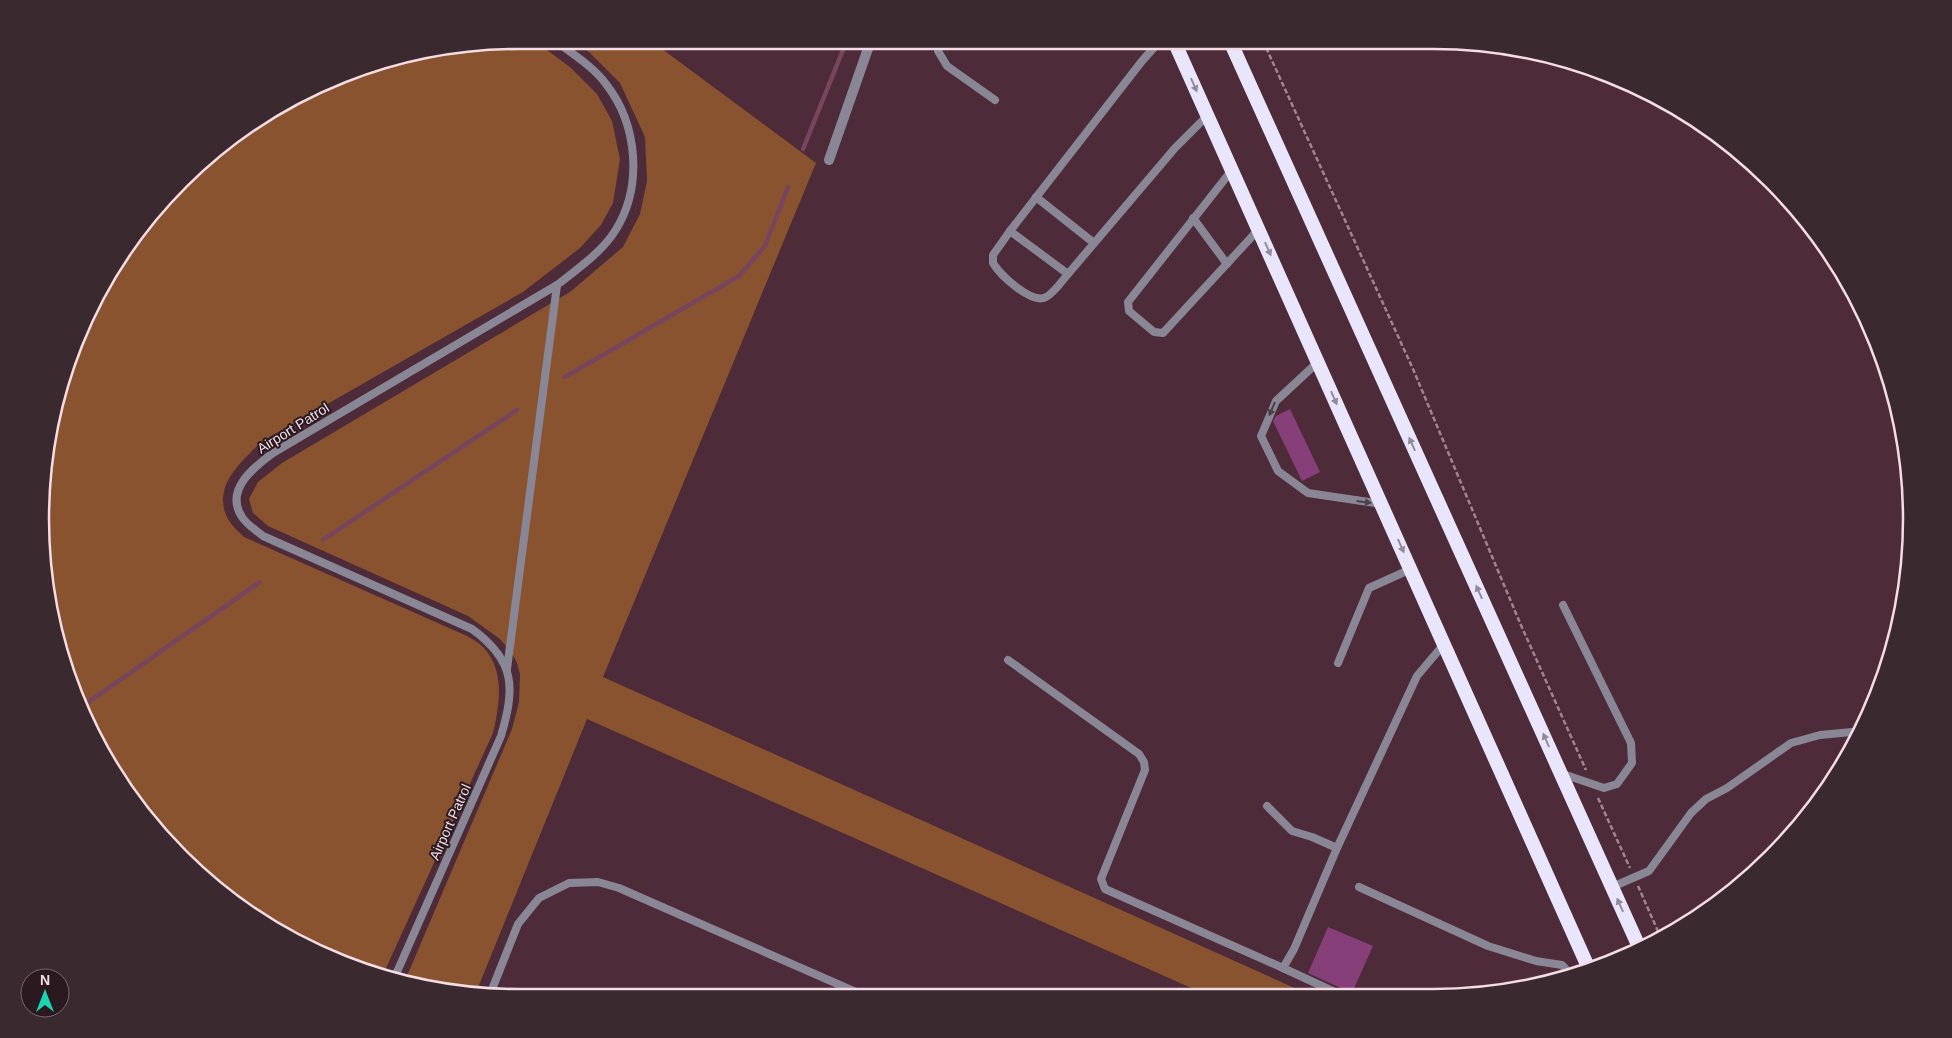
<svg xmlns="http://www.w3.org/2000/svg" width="1952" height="1038" viewBox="0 0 1952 1038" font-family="Arial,sans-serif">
	<rect width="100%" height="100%" fill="#4e2b39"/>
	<g fill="#88532e">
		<path d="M519 40H534L571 68 597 94 612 121 620 159 613 203 601 225 580 248 523 292 261 442C241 462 211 487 228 519 232 526 239 532 244 537L467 636C472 639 478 642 483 647 505 670 500 704 493 733L382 977 307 948 228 899 159 835 77 703 41 551 56 395 121 253 227 139 365 66Z"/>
		<path d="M573 40H650L816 163 603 677 1308 994 1207 995 587 719 475 995 404 983 512 729 519 702 520 674 517 663 512 653 500 639 468 616 268 526 253 513 249 499 258 482 282 463 570 292 623 247 640 214 647 181 645 137 620 83 590 53Z"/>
	</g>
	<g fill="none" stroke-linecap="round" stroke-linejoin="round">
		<g stroke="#78455f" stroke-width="4.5">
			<path d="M803 149 847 40"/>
			<path d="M565 377 739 276 765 246 788 187"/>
			<path d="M323 540 517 410"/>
			<path d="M80 708 260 582"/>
		</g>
	</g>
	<g fill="#873f7a">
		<path d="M1290 409 1320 472 1302 481 1273 421 1276 416Z"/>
		<path d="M1328 927 1373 946 1352 993 1308 973Z"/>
	</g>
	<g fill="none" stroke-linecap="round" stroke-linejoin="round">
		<g stroke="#a28590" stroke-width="2.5" stroke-dasharray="5 2.5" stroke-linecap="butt">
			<path d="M1263 41 1413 369 1520 623 1586 770"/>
			<path d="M1598 798 1630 868"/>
			<path d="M1638 886 1661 938"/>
		</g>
		<g stroke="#898696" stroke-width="8">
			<path d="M939 40 938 51 947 66 995 100"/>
			<path d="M1160 41 1142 61 1010 231 1068 274 1175 148 1208 115"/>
			<path d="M1232 170 1128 302 1129 311 1154 332 1163 333 1259 229"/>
			<path d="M1036 197 1094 243"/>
			<path d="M1193 218 1227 264"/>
			<path d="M1010 231 993 255V263C1000 275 1032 305 1046 297 1054 293 1062 281 1068 274"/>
			<path d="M1318 362 1276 401 1261 436 1278 471 1308 493 1382 504"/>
			<path d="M1008 660 1139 754 1144 762 1145 770 1101 879 1105 889 1283 968"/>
			<path d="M1338 663 1369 588 1411 569"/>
			<path d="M507 669 557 285"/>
			<path d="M1560 773 1604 788 1617 784 1632 763 1631 743 1563 605"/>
			<path d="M1267 806 1292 831 1312 837 1337 848"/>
			<path d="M1359 887 1488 946 1536 961 1562 965 1570 974"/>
			<path d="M1612 887 1649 871 1691 813 1706 799 1727 788 1791 743 1820 735 1852 732"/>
			<path d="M393 981 501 736C515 688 516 661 472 629L263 536C256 530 247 525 242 517 224 490 254 467 273 453L557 285C576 270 602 252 615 231 643 187 638 125 606 84 594 67 570 52 554 40"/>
			<path d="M1339 994 1283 968 1294 949 1337 848 1417 676 1444 644"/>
			<path d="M489 997 518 924 539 898 569 883 598 882 619 888 865 996"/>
		</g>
		<path stroke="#898696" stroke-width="10" d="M829 160 871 40"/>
		<g stroke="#e9e5fa" stroke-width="14">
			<path d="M1174 41 1589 969"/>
			<path d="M1230 41 1640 949"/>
		</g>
	</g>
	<defs><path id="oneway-solid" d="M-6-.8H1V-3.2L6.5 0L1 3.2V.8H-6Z" transform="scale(1.25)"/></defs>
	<g fill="#938a98">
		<use href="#oneway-solid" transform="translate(1194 85) rotate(66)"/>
		<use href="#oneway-solid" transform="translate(1268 249) rotate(66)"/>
		<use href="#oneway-solid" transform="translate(1334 398) rotate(66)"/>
		<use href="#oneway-solid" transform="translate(1412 444) rotate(-114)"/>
		<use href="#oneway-solid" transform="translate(1401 546) rotate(66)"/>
		<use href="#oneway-solid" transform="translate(1479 592) rotate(-114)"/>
		<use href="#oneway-solid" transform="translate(1546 740) rotate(-114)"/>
		<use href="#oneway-solid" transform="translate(1620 905) rotate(-114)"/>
	</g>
	<g fill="#4b4049">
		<use href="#oneway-solid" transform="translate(1272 409) rotate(113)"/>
		<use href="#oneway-solid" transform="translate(1364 502) rotate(7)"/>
	</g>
	<g text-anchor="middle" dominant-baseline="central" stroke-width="4" stroke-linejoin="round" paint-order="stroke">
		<g font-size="14" fill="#f3dce4" stroke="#2a1a20">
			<text transform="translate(293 428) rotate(-32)">Airport Patrol</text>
			<text transform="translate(450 822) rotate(-66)">Airport Patrol</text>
		</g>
	</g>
	<path d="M0 0H1952V1038H0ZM519 49H1433A470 470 0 0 1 1903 519V519A470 470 0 0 1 1433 989H519A470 470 0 0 1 49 519V519A470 470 0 0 1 519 49Z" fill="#3a2a30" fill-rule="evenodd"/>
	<path fill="none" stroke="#f3dce4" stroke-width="2.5" d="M519 49H1433A470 470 0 0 1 1903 519V519A470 470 0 0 1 1433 989H519A470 470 0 0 1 49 519V519A470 470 0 0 1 519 49Z"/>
	<g transform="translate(45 993)"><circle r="24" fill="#2a1a20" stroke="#7a686e"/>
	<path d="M0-4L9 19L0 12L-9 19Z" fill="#19d5b2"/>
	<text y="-8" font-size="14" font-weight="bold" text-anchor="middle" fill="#f3dce4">N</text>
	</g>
</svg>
